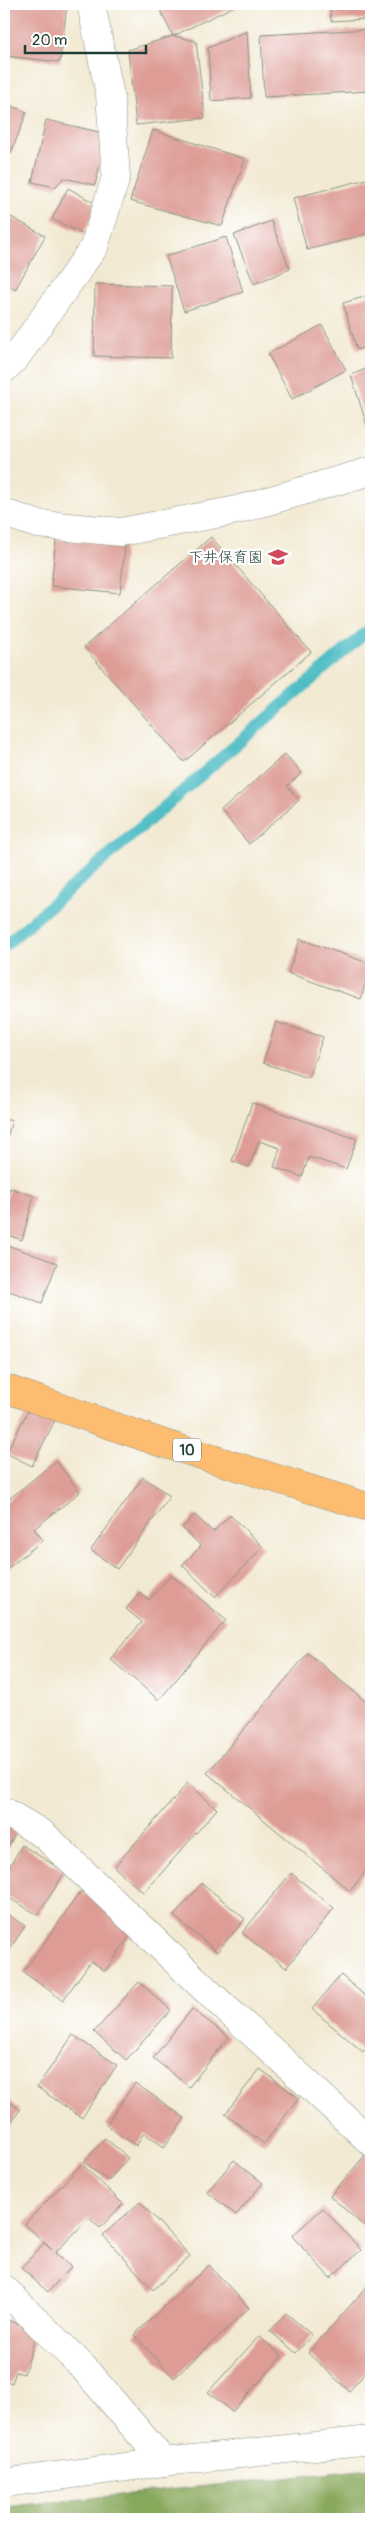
<svg xmlns="http://www.w3.org/2000/svg" width="375" height="2523" viewBox="0 0 375 2523" font-family="Pangolin,'Klee One',sans-serif">
	<rect width="100%" height="100%" fill="#fff"/>
	<filter id="ink" filterUnits="userSpaceOnUse"><feTurbulence type="fractalNoise" baseFrequency=".02" numOctaves="2"/><feDisplacementMap in="SourceGraphic" scale="10" xChannelSelector="R" yChannelSelector="G"/><feConvolveMatrix kernelMatrix="1 2 1 2 8 2 1 2 1" color-interpolation-filters="sRGB"/></filter>
	<filter id="wash" filterUnits="userSpaceOnUse"><feTurbulence type="fractalNoise" baseFrequency=".0096" numOctaves="4" result="noise"/><feDisplacementMap in="SourceGraphic" scale="20" xChannelSelector="R" yChannelSelector="G"/><feGaussianBlur stdDeviation="1.12" result="paint"/><feColorMatrix in="noise" values="0 0 0 0 0 0 0 0 0 0 0 0 0 0 0 0 0 1.4 0 .05"/><feComposite in="paint" operator="in"/></filter>
	<g filter="url(#wash)">
		<rect width="100%" height="100%" fill="#f2e9d2"/>
		<path fill="#88a85b" stroke="#547248" d="M371 2469V2514L333 2519H4V2507Z"/>
		<g fill="none" stroke-linecap="round" stroke-linejoin="round">
			<path stroke="#4ebcc4" stroke-width="12" d="M4 946 371 628"/>
		</g>
		<g id="blocks">
			<g fill="#dd9c95">
				<path d="M4 4H67L60 62 4 56Z"/>
				<path d="M157 4H239L173 36Z"/>
				<path d="M330 4H368V19L331 21Z"/>
				<path d="M371 29V91L264 97 261 35Z"/>
				<path d="M247 31 251 98 211 101 208 48Z"/>
				<path d="M173 36 196 41 205 118 136 125 128 50Z"/>
				<path d="M4 103 27 112 11 153 4 151Z"/>
				<path d="M46 120 108 134 95 185 64 178 55 187 32 182Z"/>
				<path d="M153 130 245 159 222 226 130 201Z"/>
				<path d="M371 178V233L307 250 293 198Z"/>
				<path d="M68 188 98 205 83 234 52 219Z"/>
				<path d="M4 213 45 236 15 290 4 283Z"/>
				<path d="M271 221 290 269 254 284 234 235Z"/>
				<path d="M226 237 243 292 184 311 166 256Z"/>
				<path d="M95 284 172 286 171 358 94 356Z"/>
				<path d="M371 295V345L357 350 343 303Z"/>
				<path d="M322 325 346 370 292 399 268 354Z"/>
				<path d="M371 367V431L369 432 351 375Z"/>
				<path d="M211 537 311 652 184 762 84 647Z"/>
				<path d="M56 539 125 545 120 593 51 586Z"/>
				<path d="M285 754 302 773 287 786 299 800 249 844 221 811Z"/>
				<path d="M300 939 371 964 361 999 288 973Z"/>
				<path d="M276 1022 323 1037 309 1078 263 1063Z"/>
				<path d="M252 1103 357 1139 346 1169 309 1157 302 1177 274 1167 280 1148 259 1141 249 1167 232 1161Z"/>
				<path d="M4 1119 12 1121 4 1147Z"/>
				<path d="M10 1188 34 1196 22 1240 4 1234V1207Z"/>
				<path d="M4 1244 57 1263 42 1303 4 1289Z"/>
				<path d="M30 1407 55 1420 32 1466 6 1453Z"/>
				<path d="M56 1461 80 1492 34 1529 43 1540 7 1569 4 1566V1503Z"/>
				<path d="M143 1477 170 1496 117 1569 91 1550Z"/>
				<path d="M195 1515 213 1532 230 1515 263 1547 215 1597 182 1565 201 1546 182 1528Z"/>
				<path d="M171 1575 226 1620 159 1700 110 1659 142 1622 126 1609 140 1593 149 1600Z"/>
				<path d="M308 1653 371 1706V1865L350 1891 207 1773Z"/>
				<path d="M188 1783 217 1809 144 1893 114 1867Z"/>
				<path d="M4 1817 20 1826 4 1854Z"/>
				<path d="M22 1845 65 1872 38 1915 4 1895V1876Z"/>
				<path d="M291 1873 334 1908 286 1968 242 1933Z"/>
				<path d="M202 1883 245 1919 217 1952 174 1916Z"/>
				<path d="M81 1891 135 1929 105 1971 91 1961 63 2000 23 1972Z"/>
				<path d="M4 1912 25 1926 4 1958Z"/>
				<path d="M341 1975 371 2001V2043L363 2052 312 2009Z"/>
				<path d="M139 1982 171 2010 126 2060 94 2032Z"/>
				<path d="M192 2009 229 2037 189 2087 153 2058Z"/>
				<path d="M73 2035 117 2065 82 2118 37 2087Z"/>
				<path d="M260 2069 299 2098 264 2144 225 2114Z"/>
				<path d="M135 2083 185 2118 164 2147 144 2133 136 2146 106 2125Z"/>
				<path d="M4 2097 20 2110 4 2132Z"/>
				<path d="M105 2138 128 2158 108 2181 84 2162Z"/>
				<path d="M367 2153 371 2157V2217L364 2226 330 2196Z"/>
				<path d="M234 2160 263 2183 236 2215 207 2192Z"/>
				<path d="M82 2164 123 2204 100 2228 89 2218 55 2253 71 2267 48 2292 21 2268 44 2243 52 2250 25 2224Z"/>
				<path d="M140 2202 190 2256 153 2290 103 2235Z"/>
				<path d="M323 2208 361 2250 330 2278 292 2236Z"/>
				<path d="M209 2265 249 2308 174 2378 134 2335Z"/>
				<path d="M371 2282V2367L349 2391 308 2353Z"/>
				<path d="M286 2313 312 2335 296 2353 270 2331Z"/>
				<path d="M4 2319 38 2330 24 2374 16 2372 12 2383 4 2380Z"/>
				<path d="M259 2336 282 2356 232 2412 208 2392Z"/>
			</g>
		</g>
	</g>
	<g filter="url(#ink)">
		<use href="#blocks" fill-opacity="0" stroke="#889383" stroke-width="1"/>
		<g fill="none" stroke-linecap="round" stroke-linejoin="round">
			<defs>
				<g id="minor">
					<path d="M4 369 17 356 94 247 116 177 110 95 91 4"/>
					<path d="M4 513 37 524 121 532 237 510 371 471"/>
					<path d="M4 1811 44 1835 208 1992 371 2142"/>
					<path d="M4 2289 83 2367 164 2462"/>
					<path d="M4 2483 164 2462 371 2440"/>
				</g>
				<path id="highway" d="M4 1388 162 1443 371 1508"/>
			</defs>
			<use href="#minor" stroke="#889383" stroke-width="29"/>
			<use href="#highway" stroke="#889383" stroke-width="29"/>
			<use href="#minor" stroke="#fff" stroke-width="28"/>
			<use href="#highway" stroke="#febc70" stroke-width="28"/>
		</g>
	</g>
	<defs>
		<symbol id="school-bare" viewBox="-9 -9 18 18"><path d="M0-5L7-2L0 1L-7-2ZM-4 1L0 2.5L4 1V4Q0 6-4 4Z" fill="#d1495b" stroke="#fff" stroke-width="2.5" paint-order="stroke"/></symbol>
	</defs>
	<g fill-rule="evenodd">
		<use href="#school-bare" x="264" y="543" width="28" height="28"/>
	</g>
	<g text-anchor="middle" dominant-baseline="central" stroke-width="4.5" stroke-linejoin="round" paint-order="stroke">
		<rect fill="#fff" stroke="#627771" stroke-width="1" x="173" y="1438.5" width="28" height="23" rx="4"/>
		<g font-size="14" font-weight="bold" fill="#1f3d34">
			<text x="187" y="1450">10</text>
		</g>
		<g font-size="15" fill="#1f3d34" stroke="#fff" text-anchor="end">
			<text x="263" y="557">下井保育園</text>
		</g>
	</g>
	<rect width="375" height="2523" fill="none" stroke="#fff" stroke-width="20"/>
	<path d="M25 45v8h121v-8" fill="none" stroke="#1f3d34" stroke-width="2.5"/>
	<text x="32" y="45" font-size="15" fill="#1f3d34" stroke="#ffffff" stroke-width="4" paint-order="stroke">20 m</text>
</svg>
